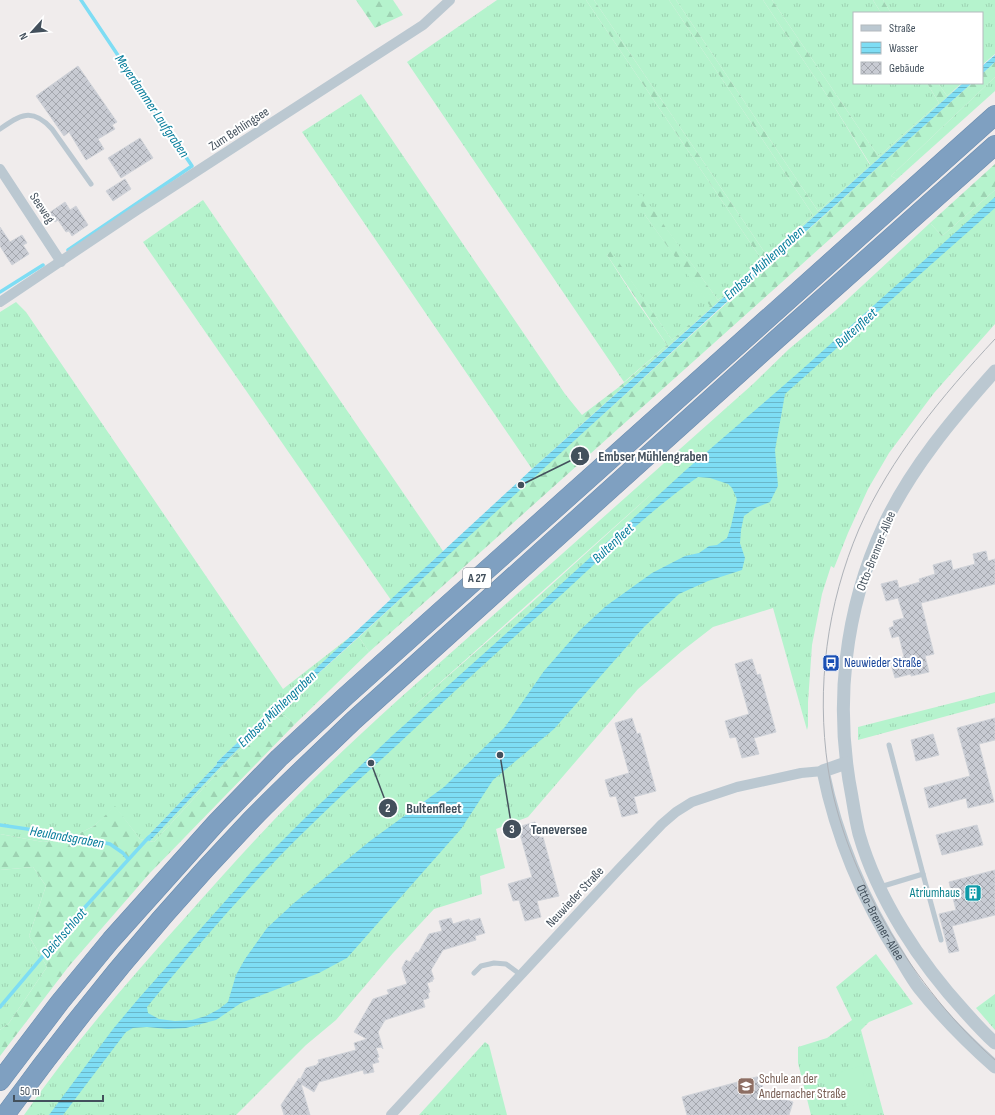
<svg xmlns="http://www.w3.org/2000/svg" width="995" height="1115" viewBox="0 0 995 1115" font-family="'Sofia Sans Condensed',sans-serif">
	<defs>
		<pattern id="grass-tufts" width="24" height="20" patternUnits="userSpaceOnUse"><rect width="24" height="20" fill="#b5f3cd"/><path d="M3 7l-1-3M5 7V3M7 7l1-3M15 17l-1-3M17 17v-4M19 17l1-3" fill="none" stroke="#9dd2b2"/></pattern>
		<pattern id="forest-firs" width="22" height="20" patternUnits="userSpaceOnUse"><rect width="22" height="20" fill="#b5f3cd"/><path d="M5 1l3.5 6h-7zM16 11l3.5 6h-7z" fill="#9dd2b2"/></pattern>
		<pattern id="water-rules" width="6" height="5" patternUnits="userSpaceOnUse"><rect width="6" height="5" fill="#7eddf4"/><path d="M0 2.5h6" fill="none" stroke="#69b6c9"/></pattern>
		<pattern id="building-cross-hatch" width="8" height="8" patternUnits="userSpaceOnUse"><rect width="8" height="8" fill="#c8cbd3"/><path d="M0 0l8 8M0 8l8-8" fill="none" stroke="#a4a7ae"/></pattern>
	</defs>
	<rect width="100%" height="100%" fill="#f0ecec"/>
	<g fill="url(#grass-tufts)" fill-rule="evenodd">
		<path d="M497 0H586L762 260 718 300 641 194 645 215 711 306 672 340 611 252 607 255 635 299 667 345 624 382 407 62Z"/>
		<path d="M594 0H669L813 215 767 256Z"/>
		<path d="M676 0H763L832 103 870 165 818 211Z"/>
		<path d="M772 0H873L881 13H854V83H927L939 103 879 156 871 146Z"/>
		<path d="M883 0H995V54L982 65V13H891Z"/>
		<path d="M995 77V91L897 179 891 176Z"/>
		<path d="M938 83H962L947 96Z"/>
		<path d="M361 94 565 394 582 415V424L532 469 302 132Z"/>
		<path d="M995 190V324L934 393 889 453 868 489 848 533 834 568 831 566 822 594 812 645 808 702V726L807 730 773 608 713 627 682 651 638 689 528 817 496 829 505 868 480 876 482 894 434 909 393 953 336 1020 306 1045 236 1115H24C72 1046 127 982 183 920 220 878 257 837 296 797 329 763 364 731 399 699L753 384 789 349 836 310 930 223 942 236ZM658 488 528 606 407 712Z"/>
		<path d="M203 200 443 551 391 600 143 242Z"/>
		<path d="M16 302 26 312 283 689 355 633 286 696 217 762V764L144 840 140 839 115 807 94 826 70 838 43 842 0 834V312Z"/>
		<path d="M359 637 369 652 295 724 281 713 230 759 154 842 150 841 230 757 277 711Z"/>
		<path d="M995 692V703L858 740V727Z"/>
		<path d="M33 867 46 886 29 936 47 967 9 1023 0 1030V870Z"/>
		<path d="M876 954 913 1004 869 1022 861 1030 884 1115H811L798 1063V1047L827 1038 852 1020 836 987Z"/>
		<path d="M995 994V1030L976 1008Z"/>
		<path d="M485 1042 489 1045 507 1115H419Z"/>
	</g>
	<g fill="url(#forest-firs)">
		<path d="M356 0H393L403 15 375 28Z"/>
		<path d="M586 0H594L767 256 813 215 669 0H676L818 211 870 164 832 103 763 0H772L871 146 879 156 939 103 927 83H938L947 96 963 83 582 424V415L619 387 667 345 607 255 611 251 672 340 710 306 645 215 637 197 641 193 718 300 762 260Z"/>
		<path d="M873 0H883L891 13H881Z"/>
		<path d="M995 62V77L891 176 897 179 369 652 359 637 488 518 908 140 972 83H982V74Z"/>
		<path d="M995 164V190L942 236 930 223Z"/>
		<path d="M281 713 295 724 149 874 69 966 0 1056V1030L9 1023 47 967 29 936 46 886 33 867 0 870V834L43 842 70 838 94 826 115 806 140 839 154 842 230 759Z"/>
	</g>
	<path fill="#b5f3cd" d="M861 1066 871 1101 847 1107 838 1073Z"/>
	<g fill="url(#water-rules)" fill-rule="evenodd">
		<path d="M995 55V62L982 74V66Z"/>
		<path d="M963 83H972L719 309 277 711 230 757 150 841 144 840 217 764V762L286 696 532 469Z"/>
		<path d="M995 197V208L785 394 775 450 778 486 770 502 755 508 744 516 741 530 740 543 745 558 742 570 708 581 679 594 644 627 554 729 493 780 461 829 347 958 319 973 241 1003 216 1020 186 1028 168 1029 147 1027 133 1028 126 1032 63 1115H49L113 1029 139 998 252 871 305 818 392 736 548 596 687 469 798 373ZM698 477 710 478 728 484 732 488 737 499 731 526 727 538 717 545 709 546 699 553 685 556 652 573 606 606 579 631 544 671 505 727 444 787 370 841 294 903 267 928 245 959 236 975 228 1002 219 1009 206 1016 192 1020 175 1021 159 1019 148 1013 147 1007C198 945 251 883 309 827 337 799 367 773 396 746 443 702 490 658 538 616 591 569 640 517 698 477Z"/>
	</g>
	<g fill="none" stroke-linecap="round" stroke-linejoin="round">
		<g stroke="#7eddf4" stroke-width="3.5">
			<path d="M68 250 192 166 81 0"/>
			<path d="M0 292 43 265"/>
			<path d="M0 825 68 835 110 844 123 853 128 859"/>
			<path d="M0 1007 76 917 149 837"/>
		</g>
	</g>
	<g fill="url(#building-cross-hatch)" stroke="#d0d3d9">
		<path d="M78 66 117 122 112 125 115 129 98 139 104 149 86 160 69 132 64 136 36 96Z"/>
		<path d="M140 138 153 158 121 178 108 158Z"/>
		<path d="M125 179 131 189 113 201 106 191Z"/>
		<path d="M65 202 70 210 76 206 88 225 72 236 69 231 66 232 58 220 55 222 49 213Z"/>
		<path d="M0 227 10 242 22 235 27 243 23 245 29 254 12 265 0 246Z"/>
		<path d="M986 551 988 561 995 559V584L921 603 934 654 925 656 929 672 911 676V674L895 678 890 661 904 657 899 636 892 638 889 628 894 626 893 621 904 618 898 598 886 601 881 584 897 580 899 588 920 582 919 579 935 574 933 565 951 560 953 570 975 564 973 554Z"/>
		<path d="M752 659 757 675 760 674 776 732 754 738 759 754 742 758 736 737 730 738 725 721 749 714 735 664Z"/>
		<path d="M632 718 637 734 640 733 656 791 634 797 638 813 622 817 616 796 610 797 605 780 629 773 615 723Z"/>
		<path d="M995 718V740L979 744 994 802 968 808 966 798 929 808 924 788 970 776 957 728Z"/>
		<path d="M933 734 939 755 916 761 911 740Z"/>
		<path d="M535 822 540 838 543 837 559 896 537 901 541 917 525 921 519 900 513 901 508 884 532 877 518 827Z"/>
		<path d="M977 825 983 845 942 855 936 835Z"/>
		<path d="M995 870V915L952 926 959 951 949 953 939 914 956 910 949 882Z"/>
		<path d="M451 918 453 924 469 919 470 921 480 918 485 933 475 936 476 940 443 950 431 970 434 979 432 980 433 981 427 983 430 992 428 993 429 998 423 1000 425 1007 385 1020 378 1032 383 1049 381 1047 376 1048 379 1057 377 1058 379 1062 372 1064 374 1072 364 1074 363 1070 319 1082 314 1092 301 1084 310 1115H284L281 1105 299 1078 300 1080 306 1068 317 1065V1064L319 1063 318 1060 356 1050 354 1043 367 1039 354 1032 373 999 389 994 387 990 407 984 402 968 406 960 410 962 416 952 418 953 429 934 442 931 439 921Z"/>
		<path d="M760 1076 764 1093 793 1102 789 1115H687L682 1097Z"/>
	</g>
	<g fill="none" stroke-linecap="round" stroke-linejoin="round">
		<defs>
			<g id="motorway">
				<path d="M0 1081 60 1002 111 940 216 823 279 758 347 695 995 115"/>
				<path d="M5 1115C80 1012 162 913 251 820 284 786 319 754 353 721L777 339 995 145"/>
			</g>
		</defs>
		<use href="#motorway" stroke="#6a8bad" stroke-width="20"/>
		<g stroke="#bbc8d1" stroke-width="5">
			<path d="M0 129C20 115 32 107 52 129L91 184"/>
			<path d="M923 874 941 940"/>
			<path d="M880 887 923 874 889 745"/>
			<path d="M474 973 481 966 494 963 506 964 521 975"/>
		</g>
		<g stroke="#bbc8d1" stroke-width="10">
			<path d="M0 169 61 262"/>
			<path d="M0 302 137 210 423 25 450 0"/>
			<path d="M391 1115 619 869 662 824 676 812 692 802 737 787 801 773 823 771"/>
		</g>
		<g stroke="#bbc8d1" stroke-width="13">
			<path d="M995 371C953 418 911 468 884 525 844 610 834 706 852 797 854 809 856 822 859 834 878 900 920 963 966 1013 975 1023 984 1033 995 1043"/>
			<path id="s1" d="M846 763 823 771C837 840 862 899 900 958 906 968 912 979 919 988 942 1017 968 1043 995 1067"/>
		</g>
		<use href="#motorway" stroke="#7fa0c1" stroke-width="19"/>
		<path stroke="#aeb2b8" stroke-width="1" d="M995 339C942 396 891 457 859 529 827 604 816 687 828 768 844 874 915 990 995 1060"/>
	</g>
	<defs>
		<symbol id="bus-square" viewBox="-11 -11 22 22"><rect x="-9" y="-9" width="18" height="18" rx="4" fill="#1a4fb4" stroke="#fff"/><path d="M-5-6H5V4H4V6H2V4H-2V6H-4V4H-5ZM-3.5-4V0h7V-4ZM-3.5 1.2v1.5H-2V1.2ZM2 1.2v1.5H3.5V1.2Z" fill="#fff"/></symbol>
		<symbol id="building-square" viewBox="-11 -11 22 22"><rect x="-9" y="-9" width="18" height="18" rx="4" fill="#0f9aa8" stroke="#fff"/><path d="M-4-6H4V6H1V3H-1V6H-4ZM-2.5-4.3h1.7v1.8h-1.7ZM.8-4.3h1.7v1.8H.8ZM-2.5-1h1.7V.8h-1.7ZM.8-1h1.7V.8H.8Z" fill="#fff"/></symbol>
		<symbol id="school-square" viewBox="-11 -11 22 22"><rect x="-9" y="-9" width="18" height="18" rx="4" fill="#8d6e63" stroke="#fff"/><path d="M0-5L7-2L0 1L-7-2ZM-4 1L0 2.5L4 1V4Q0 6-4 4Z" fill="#fff"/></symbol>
	</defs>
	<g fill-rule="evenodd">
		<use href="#bus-square" x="821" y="653" width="20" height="20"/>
		<use href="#building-square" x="963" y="883" width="20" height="20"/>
		<use href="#school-square" x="736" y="1076" width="20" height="20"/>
	</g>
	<g text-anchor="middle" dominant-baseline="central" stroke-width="4" stroke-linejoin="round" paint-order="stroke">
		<rect fill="#fff" stroke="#7b848d" stroke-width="1" x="463" y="568" width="28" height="20" rx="3"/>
		<g font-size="12" font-weight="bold" fill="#43505c">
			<text x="477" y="578">A 27</text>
		</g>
		<g font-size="13" fill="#43505c" stroke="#fff">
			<text transform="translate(239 129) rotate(-33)">Zum Behlingsee</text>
			<text transform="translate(42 208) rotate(56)">Seeweg</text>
			<text transform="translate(876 551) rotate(-68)">Otto-Brenner-Allee</text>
			<text transform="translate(575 897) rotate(-47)">Neuwieder Straße</text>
			<text stroke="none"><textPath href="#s1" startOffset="187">Otto-Brenner-Allee</textPath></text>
		</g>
		<g font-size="13" fill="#164399" stroke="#fff" text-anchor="start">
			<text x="844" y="663">Neuwieder Straße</text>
		</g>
		<g font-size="13" fill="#0d838f" stroke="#fff" text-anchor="end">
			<text x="960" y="893">Atriumhaus</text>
		</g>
		<g font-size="13" fill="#785e54" stroke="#fff" text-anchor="start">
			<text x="759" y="1079">Schule an der<tspan x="759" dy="15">Andernacher Straße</tspan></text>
		</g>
		<g font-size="14" font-style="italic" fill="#037b9a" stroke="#fff">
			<text transform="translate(152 106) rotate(56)">Meyerdammer Laufgraben</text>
			<text transform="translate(764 263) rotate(-42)">Embser Mühlengraben</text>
			<text transform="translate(856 328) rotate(-42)">Bultenfleet</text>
			<text transform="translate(613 543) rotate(-43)">Bultenfleet</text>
			<text transform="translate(277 709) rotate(-44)">Embser Mühlengraben</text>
			<text transform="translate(67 837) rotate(10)">Heulandsgraben</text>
			<text transform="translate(64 933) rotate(-49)">Deichschloot</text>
		</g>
	</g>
	<path fill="none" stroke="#43505c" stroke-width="1.5" d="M521 485L580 456M371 763L388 808M500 755L512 829"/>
	<g fill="#43505c" stroke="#fff" stroke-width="1.5">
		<circle cx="521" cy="485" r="4"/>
		<circle cx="371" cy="763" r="4"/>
		<circle cx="500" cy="755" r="4"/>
		<circle cx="580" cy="456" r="10"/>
		<circle cx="388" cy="808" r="10"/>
		<circle cx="512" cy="829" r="10"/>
	</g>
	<g font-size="12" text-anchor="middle" font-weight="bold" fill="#fff">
		<text x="580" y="460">1</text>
		<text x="388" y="812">2</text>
		<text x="512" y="833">3</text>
	</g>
	<g font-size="14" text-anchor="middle" font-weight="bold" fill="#43505c" stroke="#fff" stroke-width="4" stroke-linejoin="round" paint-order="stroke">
		<text x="653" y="461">Embser Mühlengraben</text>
		<text x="434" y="813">Bultenfleet</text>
		<text x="559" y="834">Teneversee</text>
	</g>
	<rect x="853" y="12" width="130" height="72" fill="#ffffff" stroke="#b4b9be"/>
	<rect x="861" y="25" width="20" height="6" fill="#bbc8d1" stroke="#b4b9be"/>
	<text x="889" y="32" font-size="12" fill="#43505c">Straße</text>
	<rect x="861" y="42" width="20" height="12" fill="url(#water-rules)" stroke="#b4b9be"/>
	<text x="889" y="52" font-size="12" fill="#43505c">Wasser</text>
	<rect x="861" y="62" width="20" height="12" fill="url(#building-cross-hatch)" stroke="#b4b9be"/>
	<text x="889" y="72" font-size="12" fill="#43505c">Gebäude</text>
	<g transform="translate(32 32) rotate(243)" stroke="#ffffff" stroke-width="3" paint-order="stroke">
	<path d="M0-3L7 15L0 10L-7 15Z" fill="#43505c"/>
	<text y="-6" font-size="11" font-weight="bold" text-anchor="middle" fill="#43505c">N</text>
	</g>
	<path d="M14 1095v6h89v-6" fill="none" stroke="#43505c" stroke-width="2"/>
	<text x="20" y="1095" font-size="12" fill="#43505c" stroke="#ffffff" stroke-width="3" paint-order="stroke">50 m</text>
</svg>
